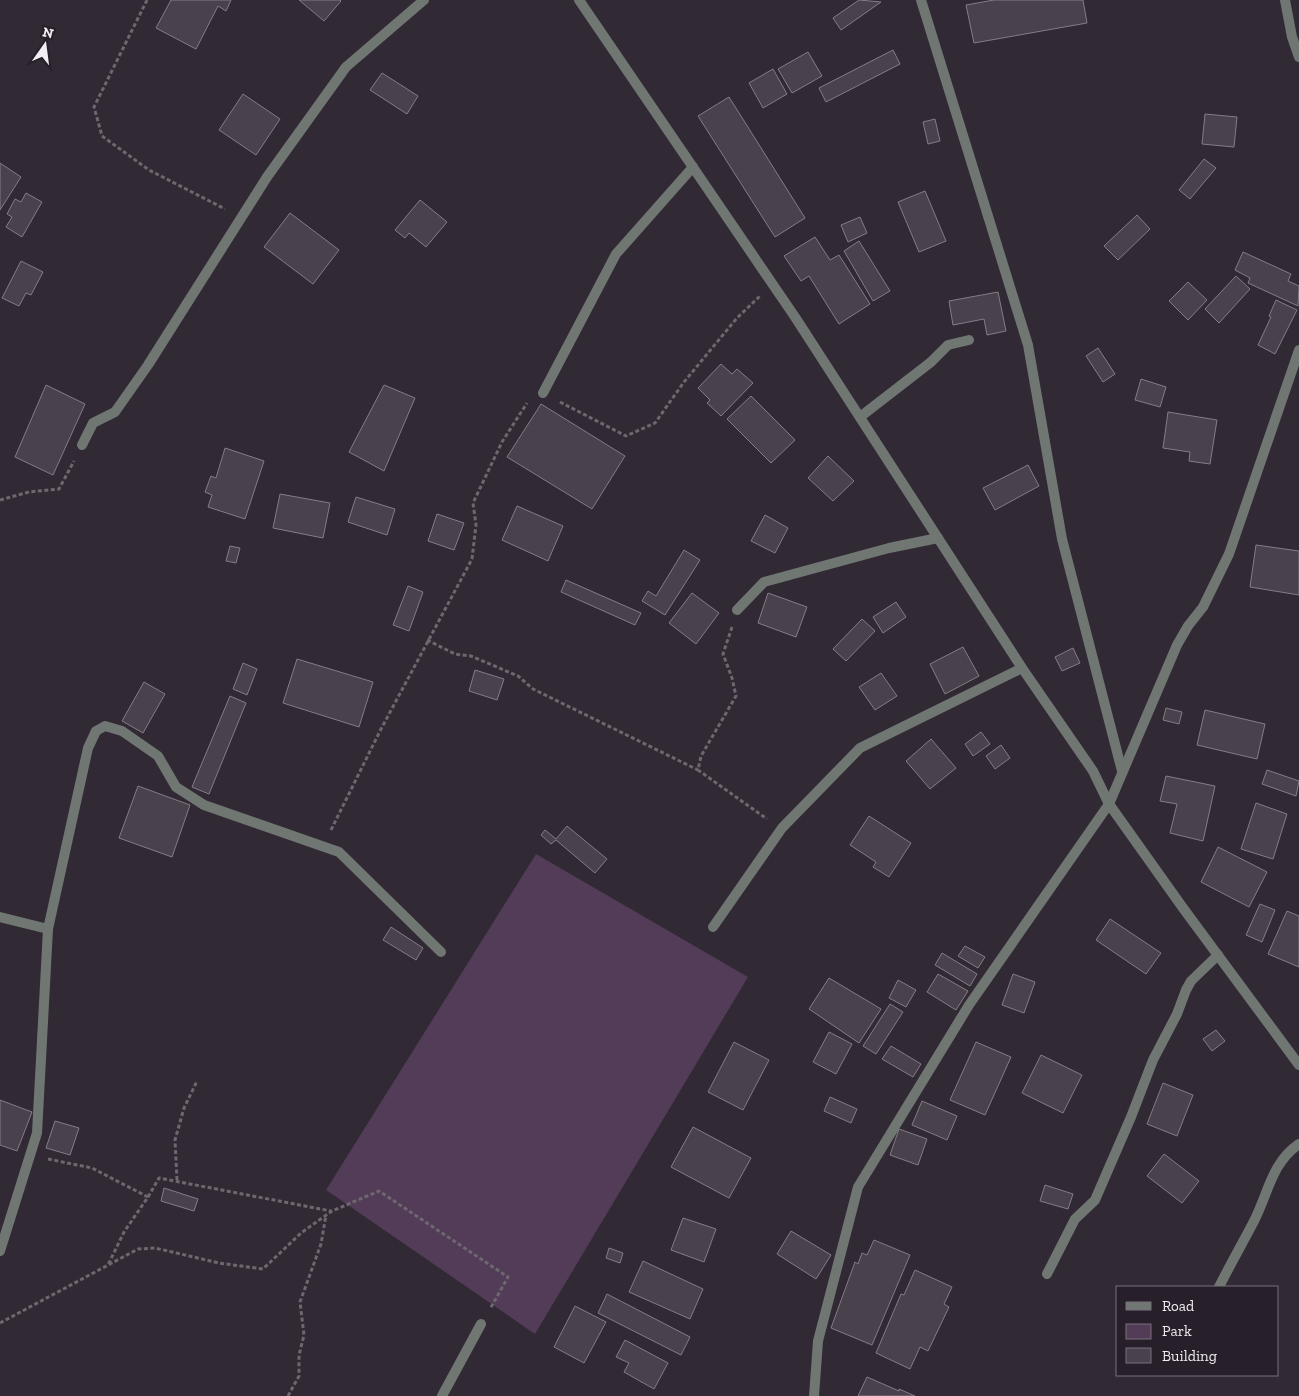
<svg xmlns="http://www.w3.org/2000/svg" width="1299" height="1396" viewBox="0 0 1299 1396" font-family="'Zilla Slab',serif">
	<rect width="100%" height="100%" fill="#312933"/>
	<path fill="#523c57" d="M536 854 748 977 535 1334 326 1190Z"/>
	<g fill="#49414b" stroke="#867c88">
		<path d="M171 0H231L226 11 218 6 196 49 156 28Z"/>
		<path d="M299 0H340L341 1 324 21Z"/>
		<path d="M859 0 881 2 841 30 833 18Z"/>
		<path d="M994 0H1083L1087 23 974 43 966 5Z"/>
		<path d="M893 50 900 64 826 102 819 88Z"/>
		<path d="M808 52 822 76 792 93 778 69Z"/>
		<path d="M773 69 787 94 763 108 749 83Z"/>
		<path d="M382 73 418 96 407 114 370 90Z"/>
		<path d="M243 94 280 119 256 155 219 130Z"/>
		<path d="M729 97 805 218 775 237 698 116Z"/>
		<path d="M1205 114 1237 117 1234 147 1202 144Z"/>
		<path d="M935 119 940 141 928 144 923 122Z"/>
		<path d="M1204 159 1216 168 1190 199 1179 190Z"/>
		<path d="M0 163 21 177 0 210Z"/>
		<path d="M925 191 946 241 919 252 898 202Z"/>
		<path d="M26 193 42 202 22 237 6 227 12 217 7 214 15 199 21 202Z"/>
		<path d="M420 200 447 222 426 247 409 233 405 238 395 230Z"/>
		<path d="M290 213 339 250 313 284 264 247Z"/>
		<path d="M1137 215 1150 229 1118 260 1104 246Z"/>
		<path d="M860 217 867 233 848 242 841 225Z"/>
		<path d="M815 237 830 260 839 255 870 304 839 324 809 276 801 281 784 256Z"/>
		<path d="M859 241 890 291 873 301 844 251Z"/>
		<path d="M1243 252 1291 274 1288 281 1299 286 1298 306 1248 283 1250 278 1235 270Z"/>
		<path d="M21 261 43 272 31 295 26 293 19 306 2 298Z"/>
		<path d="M1236 276 1250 289 1219 323 1205 309Z"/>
		<path d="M1188 282 1207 300 1188 320 1169 301Z"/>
		<path d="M998 292 1006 331 987 335 984 319 953 325 949 301Z"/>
		<path d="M1276 300 1297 310 1275 354 1258 345 1271 317 1269 316Z"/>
		<path d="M1098 348 1115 374 1103 382 1086 356Z"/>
		<path d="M721 364 732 374 737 369 753 383 721 416 707 403 710 400 698 388Z"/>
		<path d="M1141 379 1166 387 1160 407 1135 400Z"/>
		<path d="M46 385 85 404 53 475 15 457Z"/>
		<path d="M384 385 415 398 384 471 349 452Z"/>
		<path d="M751 396 795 440 771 463 727 419Z"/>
		<path d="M541 404 625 456 592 509 507 457Z"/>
		<path d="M1168 412 1217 420 1210 464 1189 461 1190 452 1163 448Z"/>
		<path d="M225 448 264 461 245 519 208 507 212 495 205 492 211 476 216 478Z"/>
		<path d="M828 456 854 481 833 501 808 478Z"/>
		<path d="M1028 465 1039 486 995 510 983 488Z"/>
		<path d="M280 494 330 503 323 538 273 528Z"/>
		<path d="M356 497 395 509 387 535 348 522Z"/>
		<path d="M517 506 563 526 548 561 502 540Z"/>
		<path d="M437 514 464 523 454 550 428 541Z"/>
		<path d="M765 515 788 528 775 553 751 541Z"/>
		<path d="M1256 545 1299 551V595L1250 587Z"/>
		<path d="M230 546 240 548 236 563 226 561Z"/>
		<path d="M684 550 700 560 665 615 642 601 648 591 656 596Z"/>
		<path d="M566 580 641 613 635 625 561 592Z"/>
		<path d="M408 586 423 592 409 631 393 625Z"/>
		<path d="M692 593 719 613 696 644 669 623Z"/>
		<path d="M768 593 807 607 796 637 758 623Z"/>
		<path d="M896 602 906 617 883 633 873 617Z"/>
		<path d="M862 619 875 631 846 661 833 649Z"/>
		<path d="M963 647 979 676 945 694 930 664Z"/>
		<path d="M1073 648 1080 663 1062 671 1055 657Z"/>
		<path d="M297 659 373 682 359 727 283 703Z"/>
		<path d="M243 663 257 669 247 695 233 689Z"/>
		<path d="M475 670 504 679 497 700 469 691Z"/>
		<path d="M881 673 897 696 875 710 859 687Z"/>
		<path d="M144 682 165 694 143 733 122 721Z"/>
		<path d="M230 696 246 703 209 794 192 787Z"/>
		<path d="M1166 708 1182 712 1179 724 1163 720Z"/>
		<path d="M1205 710 1265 724 1257 759 1197 745Z"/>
		<path d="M981 732 990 744 973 756 965 744Z"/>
		<path d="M931 739 956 768 930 789 906 761Z"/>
		<path d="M1001 745 1010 758 995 769 986 756Z"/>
		<path d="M1267 770 1299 781 1296 796 1262 784Z"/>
		<path d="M1166 776 1215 786 1203 841 1170 833 1177 804 1160 801Z"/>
		<path d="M138 786 190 805 172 857 119 838Z"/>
		<path d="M1256 803 1287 814 1273 859 1241 849Z"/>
		<path d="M869 816 911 843 889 877 873 867 876 862 850 845Z"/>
		<path d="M567 826 607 859 595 873 556 840 551 844 541 835 545 830 556 839Z"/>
		<path d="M1218 847 1267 872 1249 907 1201 882Z"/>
		<path d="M1260 904 1275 910 1262 942 1246 935Z"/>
		<path d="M1287 911 1299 916V967L1268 954Z"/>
		<path d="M1110 919 1161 953 1146 974 1096 940Z"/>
		<path d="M391 927 423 948 416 960 383 940Z"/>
		<path d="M965 946 985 957 978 968 958 956Z"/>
		<path d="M942 953 977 974 970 986 935 965Z"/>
		<path d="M938 974 968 991 956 1010 927 992Z"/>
		<path d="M1013 974 1035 982 1024 1013 1002 1005Z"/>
		<path d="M829 978 881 1009 859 1043 809 1009Z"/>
		<path d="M898 980 916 990 906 1007 889 998Z"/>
		<path d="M890 1004 903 1012 876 1054 863 1046Z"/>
		<path d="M1216 1030 1225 1041 1212 1051 1203 1039Z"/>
		<path d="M829 1032 852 1044 836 1074 813 1062Z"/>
		<path d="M734 1042 769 1060 743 1110 708 1092Z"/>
		<path d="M976 1042 1011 1057 985 1115 950 1100Z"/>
		<path d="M891 1046 921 1064 913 1077 882 1059Z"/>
		<path d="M1041 1055 1082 1075 1063 1113 1022 1093Z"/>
		<path d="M1163 1083 1193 1095 1177 1136 1147 1124Z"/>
		<path d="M830 1097 857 1109 851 1123 824 1111Z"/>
		<path d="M0 1100 32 1112 17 1151 0 1145Z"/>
		<path d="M922 1101 957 1116 947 1140 912 1125Z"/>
		<path d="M55 1121 79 1128 70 1155 46 1148Z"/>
		<path d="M693 1127 751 1158 729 1198 671 1167Z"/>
		<path d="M899 1129 927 1139 918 1165 890 1155Z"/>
		<path d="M1164 1154 1199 1181 1182 1203 1147 1176Z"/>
		<path d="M1045 1185 1073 1194 1068 1209 1040 1201Z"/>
		<path d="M164 1188 198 1199 194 1211 161 1201Z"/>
		<path d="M683 1218 716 1229 704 1262 671 1250Z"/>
		<path d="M791 1231 831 1255 816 1279 777 1254Z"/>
		<path d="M874 1240 910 1255 872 1345 831 1328 855 1262 858 1264 862 1253 867 1255Z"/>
		<path d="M609 1248 623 1253 620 1263 606 1258Z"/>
		<path d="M643 1261 703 1289 690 1319 629 1292Z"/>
		<path d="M915 1270 952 1287 944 1304 949 1307 928 1351 920 1347 910 1369 876 1353 901 1294 904 1295Z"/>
		<path d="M607 1294 690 1337 681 1355 598 1313Z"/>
		<path d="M575 1306 606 1322 584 1363 554 1347Z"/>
		<path d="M625 1340 668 1363 654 1389 624 1372 629 1363 616 1357Z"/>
		<path d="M867 1377 899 1391V1389L915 1396H858Z"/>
	</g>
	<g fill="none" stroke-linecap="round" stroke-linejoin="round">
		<g stroke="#6e6770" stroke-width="3" stroke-dasharray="4 2.5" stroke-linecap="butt">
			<path d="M147 0 94 107 102 136 149 170 225 209"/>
			<path d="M560 402 626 436 655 423 684 382 737 318 760 296"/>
			<path d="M0 500 29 492 59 489 74 461"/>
			<path d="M732 627 723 654 732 678 736 696 701 756 698 770 767 819"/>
			<path d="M427 640 455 654 471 656 518 676 533 689 698 770"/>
			<path d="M331 830 381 729 472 559 476 525 473 503 502 442 527 403"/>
			<path d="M48 1159 92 1168 148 1197 124 1232 108 1265"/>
			<path d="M177 1180 175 1140 184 1108 197 1081"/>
			<path d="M148 1197 159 1178 331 1211"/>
			<path d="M0 1323 138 1249 155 1248 219 1263 263 1269 301 1233 332 1211 379 1191 508 1277 490 1309"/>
			<path d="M288 1396 299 1376V1355L304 1335 300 1302 321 1244 326 1215"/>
		</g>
		<path stroke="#707773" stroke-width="10" d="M0 917 48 929"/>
		<g stroke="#707773" stroke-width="10">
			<path d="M579 0 795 317 1022 668 1093 771 1109 804 1183 908 1299 1065"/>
			<path d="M921 0 1028 345 1062 539 1122 771"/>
			<path d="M1285 0 1292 37 1299 57"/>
			<path d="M543 393 616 254 693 167"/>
			<path d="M860 417 931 362 948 345 969 340"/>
			<path d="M82 445 93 423 115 412 148 365 267 177 346 67 424 0"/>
			<path d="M737 610 764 582 889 548 938 538"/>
			<path d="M713 927 782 828 860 748 1022 668"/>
			<path d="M0 1251 37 1133 48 929 88 748 96 731 105 726 122 731 158 756 176 787 204 805 339 852 441 952"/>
			<path d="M1047 1274 1075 1219 1095 1200 1131 1117 1153 1060 1177 1014 1186 990 1191 981 1218 955"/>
			<path d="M1219 1287C1230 1265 1242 1244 1253 1223 1268 1195 1271 1163 1299 1144"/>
			<path d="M442 1396 481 1324"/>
			<path d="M814 1396 818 1341 858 1187 969 1005 1109 804 1177 645 1188 626 1203 607 1229 554 1299 350"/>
		</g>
	</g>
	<rect x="1116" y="1286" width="162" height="90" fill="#271f29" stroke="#78717a"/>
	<rect x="1126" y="1302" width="25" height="8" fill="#707773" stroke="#78717a"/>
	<text x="1162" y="1311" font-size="15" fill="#f2ecf3">Road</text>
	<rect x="1126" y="1324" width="25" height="15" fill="#523c57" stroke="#78717a"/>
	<text x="1162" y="1336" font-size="15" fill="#f2ecf3">Park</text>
	<rect x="1126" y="1348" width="25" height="15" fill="#49414b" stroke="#78717a"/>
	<text x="1162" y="1361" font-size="15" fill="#f2ecf3">Building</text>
	<g transform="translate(45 45) rotate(14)" stroke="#271f29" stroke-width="4" paint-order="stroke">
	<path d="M0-4L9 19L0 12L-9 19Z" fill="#f2ecf3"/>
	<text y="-8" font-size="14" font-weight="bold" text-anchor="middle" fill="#f2ecf3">N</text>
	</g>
</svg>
